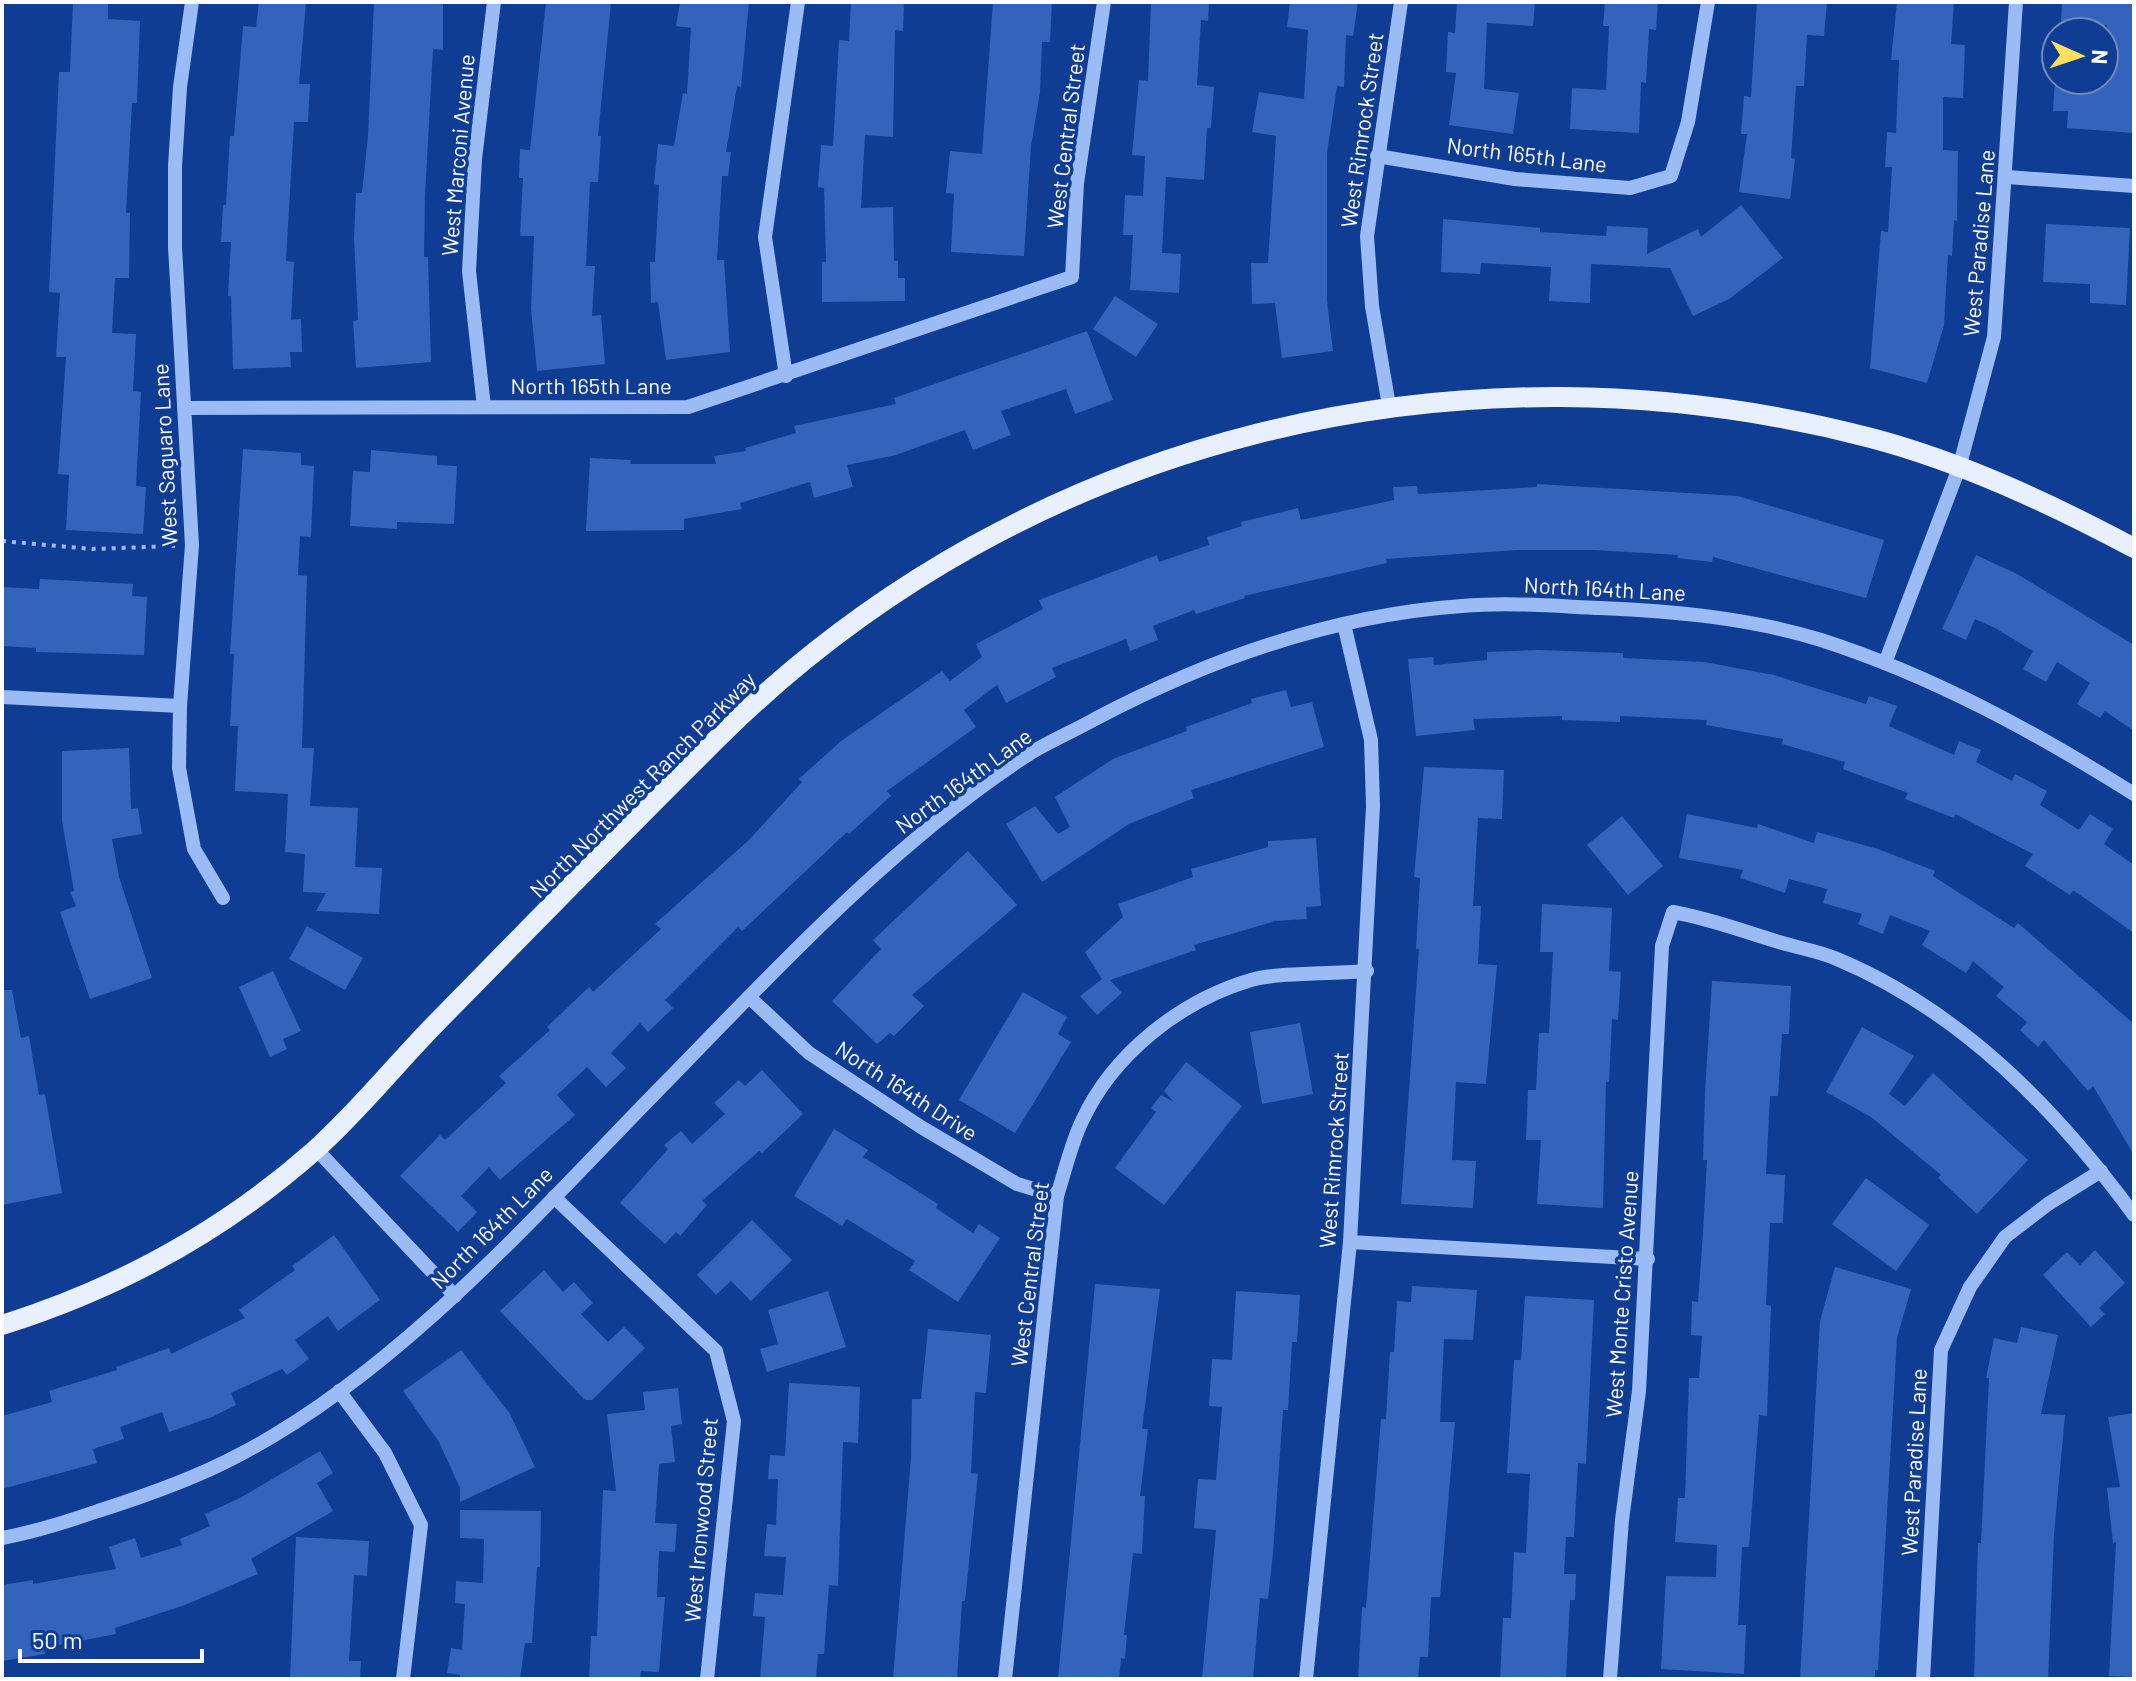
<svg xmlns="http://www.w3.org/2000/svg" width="2136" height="1681" viewBox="0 0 2136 1681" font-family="Barlow,sans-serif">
	<rect width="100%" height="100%" fill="#0f3d93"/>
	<g fill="#3363ba">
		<path d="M73 2H108V19L140 21 137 103H132L126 213H130L129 278H115L112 333 136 334 133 391 141 392 136 486 146 487 143 534 66 530 69 475 58 474 66 357H56L60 293 49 292 59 72H70Z"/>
		<path d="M259 2H306L299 84H310L308 122H294L286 261 294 262 291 320 301 319 302 352H290L291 367 233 369 231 296H228L231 242H221L223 205H226L230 136H234L243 26 256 27Z"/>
		<path d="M374 2H443V50L433 49 425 196 424 257H428L431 362 356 368 353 321 358 320 354 238 356 193H362L368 136Z"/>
		<path d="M546 2H611L598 136H601L598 182H590L586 266H595L592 316 601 315 605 364 537 371 531 309 534 236H520L523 178H519L520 149 530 150Z"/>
		<path d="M680 2H749L741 87 737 86 726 152H731L728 176H722L717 260H724L730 352 666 360 658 302 651 303 650 262H655L659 185 654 184 658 144 674 146 683 93 687 94 691 28 676 26Z"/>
		<path d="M851 2H904L903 31 895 30 893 137 865 135 861 208 893 207 894 261H898V278H905V301L822 302V262H826L824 188 818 187 821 145 833 146 839 40 849 41Z"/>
		<path d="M993 2H1052L1050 42H1042L1040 92 1031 146 1024 256 951 252 954 194 946 193 950 151 982 154Z"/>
		<path d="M1151 2H1209L1208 21 1201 20 1197 85 1214 87 1211 128H1207L1204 180 1166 177 1162 253 1181 254 1179 293 1130 290 1133 235H1123L1125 195 1143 196 1145 156 1132 155 1139 80 1148 81Z"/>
		<path d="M1290 2H1358L1353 36 1346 35 1344 87 1337 86 1327 153V301L1333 351 1282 358 1275 303 1252 304 1251 263H1268L1276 136 1252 132 1259 92 1304 99 1308 30 1287 27Z"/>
		<path d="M1457 2H1535L1533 26 1487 23 1484 89 1519 93 1513 134 1449 125 1456 73 1446 72 1448 32 1455 33Z"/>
		<path d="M1605 2H1658L1656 30 1649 29 1646 83 1641 82 1639 133 1570 129 1572 88 1606 90 1609 26H1603Z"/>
		<path d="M1757 2H1827L1824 36 1807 35 1804 86H1796L1791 158 1795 159 1790 199 1739 192 1747 134H1741L1744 96 1751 97Z"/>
		<path d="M1897 2H1954L1951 44 1965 45 1963 98 1943 97V150L1958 151 1957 221 1954 220 1952 256 1948 255 1944 325 1927 383 1870 368 1881 231 1888 232 1892 167H1885L1887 132 1896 133 1899 60H1891Z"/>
		<path d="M2062 2H2134V133L2067 128 2068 111H2053L2055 80H2104L2107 25 2061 23Z"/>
		<path d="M1741 205 1783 258 1729 299 1693 316 1670 268 1591 264 1590 303 1549 301 1551 267 1481 263 1480 274 1441 272 1443 219 1540 228V232L1606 236 1607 226 1648 228 1647 254 1698 229 1701 237Z"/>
		<path d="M2046 224 2130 228 2126 305 2090 303V284L2043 282Z"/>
		<path d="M1115 296 1158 324 1136 357 1093 329Z"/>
		<path d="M1087 331 1113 400 1075 414 1066 389 1001 411 1011 435 973 450 965 430 896 455 847 465 853 487 814 498 810 482 740 503 742 509 684 519V530L586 531 590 458 631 460 630 464H716L714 456 746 451 745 448 796 433 794 426 896 404 894 398Z"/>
		<path d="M243 449 301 453V465L314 466 311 537 300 536 298 575 307 576 302 748H314L310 806 358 808 355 867 382 868 379 914 316 911 326 893 303 892 305 854 285 852 288 794 235 791 238 726H230L234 654H230Z"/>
		<path d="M371 450 437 456V465L457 466 454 524 397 522V529L350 526 353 471 370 472Z"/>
		<path d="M1537 484 1738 496 1884 540 1866 598 1713 557 1712 562 1677 558 1678 555 1594 550H1517L1386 559 1387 563 1244 596 1245 598 1196 614 1194 610 1153 626 1158 640 1130 651 1126 639 1052 668 1056 677 1006 703 997 685 964 710 976 727 887 791 891 796 849 834 847 832 742 931 738 927 665 1000 673 1008 648 1032 640 1023 611 1053 626 1068 606 1087 587 1067 557 1095 575 1115 500 1180 489 1167 461 1196 477 1212 458 1232 400 1176 440 1135 445 1140 506 1083 499 1076 550 1030 547 1027 589 987 593 992 661 929 655 924 749 840 802 782 799 779 841 741 942 671 950 681 982 657 976 644 1043 609 1039 600 1157 555 1159 562 1209 545 1207 537 1242 526 1241 522 1298 508 1301 520 1394 500 1393 487 1417 486 1418 494 1537 487Z"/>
		<path d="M1976 555 2017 574 2134 645V731L2105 711 2100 718 2077 704 2090 683 2057 662 2046 682 2023 669 2033 651 1995 628 1975 619 1966 640 1942 629Z"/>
		<path d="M40 579 133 584 132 596 147 597 144 655 36 652V648L2 646V587L39 589Z"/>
		<path d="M1538 650 1623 653V658L1704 662 1774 675 1866 704 1869 696 1897 706 1889 726 1954 755 1959 741 1981 750 1976 762 2012 781 2015 774 2047 791 2040 805 2079 830 2090 814 2113 829 2104 844 2134 865V933L2073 890 2070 895 2025 866 2033 854 1955 814 1954 818 1905 799 1908 793 1843 769 1845 762 1782 744 1783 739 1706 725 1707 720 1620 716V722L1562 720V716L1473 719 1475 730 1416 736 1408 659 1433 657 1434 665 1487 660V652Z"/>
		<path d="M1286 690 1291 707 1312 702 1324 747 1191 790 1194 798 1129 824 1042 882 1006 824 1035 806 1058 834 1070 827 1055 797 1113 759 1187 731 1186 727 1252 703 1251 699Z"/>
		<path d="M129 748 131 809 138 808 142 834 112 839 119 877 152 978 90 999 60 912 76 906 70 892 74 891 62 821V751Z"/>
		<path d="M1424 767 1504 770 1502 819 1478 818 1473 906H1481L1478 964 1497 965 1486 1084 1456 1082 1452 1160 1476 1161 1473 1208 1401 1204 1419 949H1416L1420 878 1414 877Z"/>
		<path d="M1687 814 1757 828 1758 824 1814 843 1817 832 1878 849 1935 871 1933 876 2014 928 2018 923 2134 1024V1155L2093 1086 2088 1091 2044 1040 2038 1047 2020 1030 2027 1022 1996 996 2004 987 1973 961 1966 973 1922 945 1930 931 1890 915 1883 934 1858 924 1862 914 1823 903 1827 889 1789 879 1785 893 1740 878 1743 870 1679 858Z"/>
		<path d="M1622 816 1663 866 1628 895 1587 845Z"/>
		<path d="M1316 838 1321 906 1306 907 1307 919 1275 921 1194 945 1196 950 1110 980 1122 993 1097 1015 1080 996 1102 979 1085 952 1123 917 1118 904 1193 877 1191 869 1268 847V841Z"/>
		<path d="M968 851 1017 905 912 995 924 1006 894 1036 890 1033 877 1044 832 1001 881 949 873 940Z"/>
		<path d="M1542 904 1612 908 1609 971 1621 972 1618 1020 1612 1019 1609 1082H1606L1603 1208 1537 1204 1541 1140H1526L1528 1090H1536L1539 1033H1549L1553 952H1540Z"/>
		<path d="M307 926 363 958 345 990 289 959Z"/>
		<path d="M273 971 301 1031 283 1039 287 1049 270 1057 239 987Z"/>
		<path d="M1712 981 1791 986 1789 1034H1782L1778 1096H1770L1766 1174 1785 1175 1783 1223H1770L1766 1305 1771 1306 1767 1416 1759 1415 1749 1547H1742L1738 1625H1746L1744 1674 1661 1669 1666 1576 1716 1577 1717 1545 1675 1542 1678 1498H1685L1689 1378H1699L1702 1336 1691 1335 1692 1301 1698 1302 1703 1233 1707 1160H1703L1705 1092Z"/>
		<path d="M2 990H12L21 1038 29 1036 39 1095 45 1094 62 1193 2 1205Z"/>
		<path d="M1023 992 1067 1017 1058 1034 1071 1042 1015 1133 959 1100Z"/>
		<path d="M1300 1023 1313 1094 1262 1104 1250 1032Z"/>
		<path d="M1862 1027 1914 1056 1889 1094 1905 1106 1933 1073 2028 1160 1977 1214 1938 1178 1941 1175 1871 1117 1826 1092Z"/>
		<path d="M1186 1062 1242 1106 1164 1205 1115 1168 1156 1112 1151 1108 1161 1095 1174 1102 1164 1091Z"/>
		<path d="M762 1070 803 1114 762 1153 759 1151 702 1201 707 1205 680 1236 676 1232 665 1244 620 1203 668 1149 664 1145 681 1131 692 1144 725 1114 714 1103 739 1080 745 1086Z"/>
		<path d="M834 1129 868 1150 863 1157 938 1204 936 1208 973 1233 979 1224 1000 1238 958 1302 909 1270 915 1261 847 1219 842 1226 794 1196Z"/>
		<path d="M1866 1178 1929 1225 1896 1271 1832 1224Z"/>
		<path d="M752 1220 792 1260 751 1301 731 1281 716 1295 697 1275Z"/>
		<path d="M334 1235 380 1300 338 1331 328 1316 295 1340 309 1359 287 1375 282 1369 231 1393 236 1405 212 1417 169 1432 162 1412 120 1427 124 1439 93 1449 97 1463 2 1489V1416L52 1402 49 1391 117 1370 116 1367 169 1348 171 1354 245 1318 239 1310 295 1270 292 1266Z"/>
		<path d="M2095 1250 2125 1283 2099 1308 2105 1314 2091 1327 2043 1275 2067 1252 2080 1265Z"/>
		<path d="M1835 1267 1911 1289 1897 1338 1878 1670H1875V1679H1800L1820 1321Z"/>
		<path d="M544 1270 563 1292 574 1282 593 1303 581 1314 608 1342 624 1327 645 1348 592 1400H585L500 1311Z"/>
		<path d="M1095 1284 1160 1289 1142 1429H1148L1140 1496H1145L1142 1554 1133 1553 1124 1635H1127L1125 1659 1121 1658 1119 1679H1058Z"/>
		<path d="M1412 1286 1477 1290 1473 1340 1444 1339 1440 1422H1455L1440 1597H1431L1428 1657H1420L1418 1679H1358L1362 1607 1366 1608 1381 1419H1386L1390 1352H1394L1397 1301 1411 1302Z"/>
		<path d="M828 1291 846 1347 767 1372 760 1349 778 1344 768 1310Z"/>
		<path d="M1236 1291 1300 1295 1297 1342H1292L1288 1410H1283L1273 1553 1268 1599 1260 1598 1253 1679H1202L1216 1530 1194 1528 1198 1479 1216 1480 1222 1407 1209 1406 1212 1359 1232 1360Z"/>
		<path d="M1525 1296 1594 1300 1586 1464 1578 1463 1574 1537H1566L1564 1574H1576L1575 1600H1570L1566 1679H1500L1503 1618H1511L1514 1552 1526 1553 1530 1474 1507 1473 1514 1360H1521Z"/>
		<path d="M2021 1327 2058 1335 2041 1414 2065 1415 2054 1535 2048 1679H1974L1978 1543H1981L1989 1378H1986L1994 1338 2017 1343Z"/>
		<path d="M928 1329 991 1335 986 1393 975 1392 971 1473 978 1474 965 1601H962L957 1679H893L911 1457 912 1399H921Z"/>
		<path d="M461 1350 510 1414 535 1467 460 1502V1488L439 1442 403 1391Z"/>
		<path d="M789 1383 860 1387 858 1443 843 1442 838 1586 829 1585 824 1654H818L816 1679H760L765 1617 753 1616 755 1593 783 1595 786 1557 764 1556 767 1524 776 1525 778 1479H768L770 1455 785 1456Z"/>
		<path d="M678 1388 682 1424 671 1426 675 1462 659 1464 655 1523 677 1524 675 1552 659 1551 657 1597H665L659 1672 641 1671 640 1679H589L591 1636H597L603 1490 616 1491 607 1414 645 1410 643 1392Z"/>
		<path d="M2134 1413V1677L2109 1676 2116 1542 2113 1543 2107 1488 2120 1487 2108 1417Z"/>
		<path d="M320 1451 333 1473 317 1483 333 1511 251 1559 258 1574 185 1605 115 1628 116 1634 44 1648 45 1654 2 1661V1585L33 1580V1584L116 1569 109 1547 135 1538 141 1558 182 1545 180 1539 210 1526 205 1514 240 1498Z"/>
		<path d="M460 1510 541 1511 540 1567H537L532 1643H525L520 1679H460V1675L447 1673 451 1648 462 1650 465 1604 455 1603 456 1581 483 1583 484 1539 460 1538Z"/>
		<path d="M296 1537 369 1541 367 1576 354 1575 349 1661H361L360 1679 290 1678Z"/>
	</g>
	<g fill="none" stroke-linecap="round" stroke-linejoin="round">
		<path stroke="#9bbbf4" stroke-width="4" stroke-dasharray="4 6" stroke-linecap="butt" d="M2 541 92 549 175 546"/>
		<g stroke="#9bbbf4" stroke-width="14">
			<path d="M192 2 180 87 175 166V247L192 545 180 706 179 768 194 849 223 898"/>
			<path d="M1377 156 1515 179 1630 188 1671 176 1688 122 1708 2"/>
			<path d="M2007 177 2134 186"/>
			<path d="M786 376 765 237 798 2"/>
			<path d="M1389 406 1372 306 1367 236 1401 2"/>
			<path d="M484 407 469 271 475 159 494 2"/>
			<path d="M185 408 688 407 1072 277 1077 183 1104 2"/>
			<path d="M1885 663 1959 468 1994 337 2016 2"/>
			<path d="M2 697 180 706"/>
			<path d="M749 997 809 1053 921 1127 1017 1184 1057 1196"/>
			<path d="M316 1149 455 1296"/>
			<path d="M554 1197 716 1351 734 1421 707 1679"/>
			<path d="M1350 1242 1648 1259"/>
			<path d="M339 1391 385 1453 421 1525 403 1679"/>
			<path d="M2 1538C35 1532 66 1522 98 1511 145 1496 194 1479 237 1456 400 1372 541 1209 668 1080 777 968 897 839 1029 754 1050 741 1074 731 1095 719 1209 659 1333 615 1462 606 1508 602 1554 606 1600 608 1674 611 1750 618 1821 640 1933 676 2035 732 2134 794"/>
			<path d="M1005 1679 1057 1196C1065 1171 1071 1144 1082 1121 1113 1054 1180 1001 1251 980 1280 972 1334 974 1367 971"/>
			<path d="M1306 1679 1350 1242 1373 806 1371 740 1344 624"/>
			<path d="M1610 1679 1622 1520 1639 1391 1662 946 1673 912C1712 919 1742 931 1779 942 1798 948 1819 951 1837 959 1961 1011 2056 1109 2134 1215"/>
			<path d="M1923 1679 1941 1350 1970 1287 2005 1237 2048 1204 2101 1171"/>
		</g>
		<path stroke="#e8efff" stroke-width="20" d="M2 1325C117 1289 223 1231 314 1151 360 1110 399 1060 443 1016 535 922 628 827 722 734 1026 435 1461 331 1871 438 1962 462 2051 504 2134 548"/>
	</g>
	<g text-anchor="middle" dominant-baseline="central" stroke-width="7" stroke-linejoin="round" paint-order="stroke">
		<g font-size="22" fill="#fff" stroke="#0f3d93">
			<text transform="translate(1361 130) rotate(-82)">West Rimrock Street</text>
			<text transform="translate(1065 136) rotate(-83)">West Central Street</text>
			<text transform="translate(1527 154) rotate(7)">North 165th Lane</text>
			<text transform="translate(457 155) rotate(-85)">West Marconi Avenue</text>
			<text transform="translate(1978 243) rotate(-85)">West Paradise Lane</text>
			<text x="591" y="385">North 165th Lane</text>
			<text transform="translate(164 455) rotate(-93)">West Saguaro Lane</text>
			<text transform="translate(1605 588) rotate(3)">North 164th Lane</text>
			<text transform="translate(963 780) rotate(-36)">North 164th Lane</text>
			<text transform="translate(642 784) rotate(-45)">North Northwest Ranch Parkway</text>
			<text transform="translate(907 1090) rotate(33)">North 164th Drive</text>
			<text transform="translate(1333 1150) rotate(-86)">West Rimrock Street</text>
			<text transform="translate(491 1227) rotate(-45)">North 164th Lane</text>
			<text transform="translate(1029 1274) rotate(-83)">West Central Street</text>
			<text transform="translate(1621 1294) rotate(-86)">West Monte Cristo Avenue</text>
			<text transform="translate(1913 1462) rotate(-87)">West Paradise Lane</text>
			<text transform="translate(700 1520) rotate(-85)">West Ironwood Street</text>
		</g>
	</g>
	<rect width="2136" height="1681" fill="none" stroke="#ffffff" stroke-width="8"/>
	<g transform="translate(2080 56) rotate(93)"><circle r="38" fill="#0f3d93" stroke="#6f8bbe" stroke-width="2"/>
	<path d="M0-6L14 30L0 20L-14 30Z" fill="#ffdf5e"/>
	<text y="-12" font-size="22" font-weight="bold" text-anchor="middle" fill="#ffffff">N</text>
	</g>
	<path d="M20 1649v12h182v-12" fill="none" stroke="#ffffff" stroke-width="4"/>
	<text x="32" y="1649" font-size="24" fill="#ffffff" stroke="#0f3d93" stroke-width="6" paint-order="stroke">50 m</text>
</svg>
